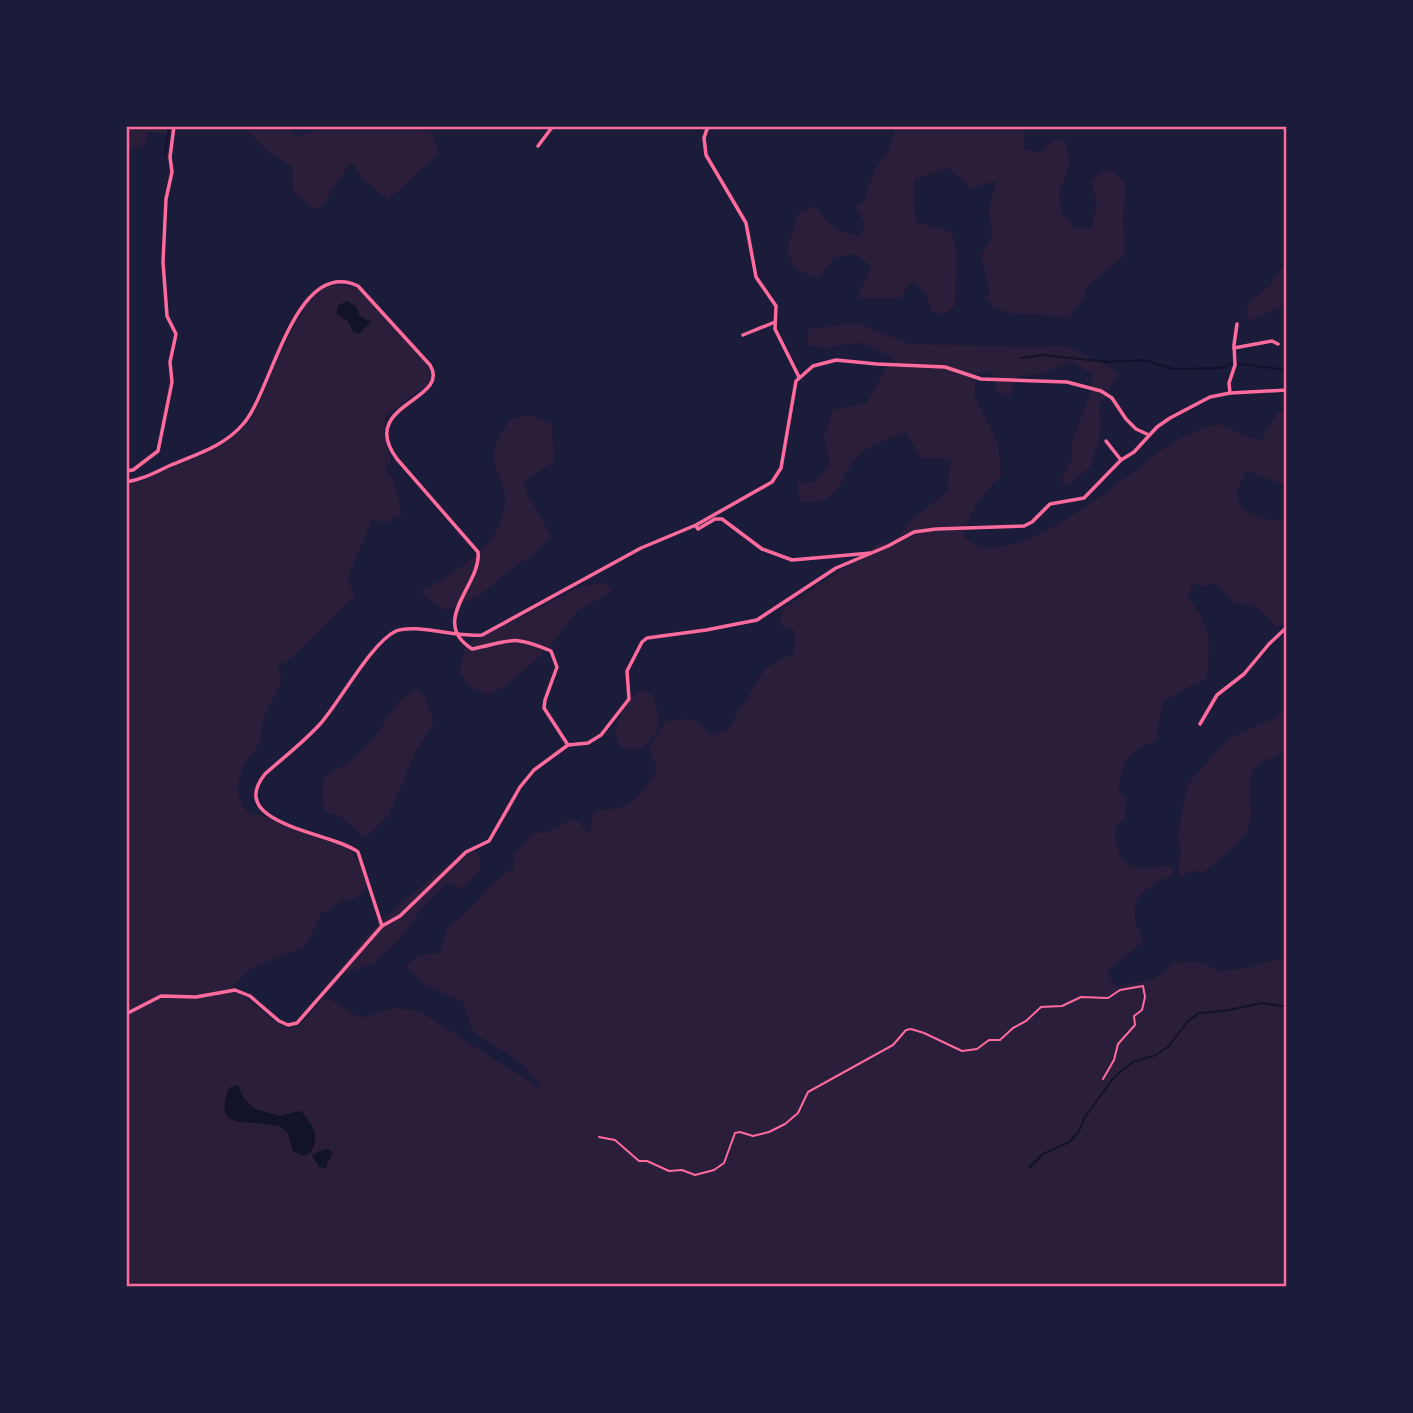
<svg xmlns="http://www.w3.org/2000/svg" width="1413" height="1413" viewBox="0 0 1413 1413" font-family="'PT Sans',sans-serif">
	<rect width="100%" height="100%" fill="#1b1b3a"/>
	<g fill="#2a1e3b">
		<path d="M126 126H167V134L148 132 146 143 126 152Z"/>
		<path d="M243 126H287L294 137 312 132 316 126H417L432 132 439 153 388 200 361 177 353 163 347 167 322 206 314 209 293 192 292 167 268 152Z"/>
		<path d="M891 126H1025L1024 149 1042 153C1047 144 1054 137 1065 140L1070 164 1059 192 1062 214 1067 217 1075 229H1091L1097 205 1092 182C1097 173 1102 171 1112 170L1124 182 1126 194 1123 217 1125 255 1087 286 1083 301 1075 307 1070 319 1039 314H1014L993 307 987 297 990 290 981 256 992 236 989 210 996 181 971 188 948 168 914 179 915 222 952 232 957 254 955 306 944 314 932 312 926 293 914 283 908 285 900 298H858L871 266 855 254 835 257 819 278 795 270 787 250 798 213 816 206C828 224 837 235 860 235L865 224 855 207 864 201 874 171 887 153 895 131Z"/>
		<path d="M1287 260V304L1248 321 1246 310 1254 298 1271 285Z"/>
		<path d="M331 285C338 286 347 285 353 287 369 292 421 357 432 373L430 383 386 415 384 433 391 463 385 467 394 482 402 514 385 523 372 519 347 579 355 596C331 618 309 642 285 663H280L278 675 281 674C283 689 268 703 264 718 262 727 262 737 258 745 256 750 252 753 249 758 235 777 233 800 251 815H261L343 844 362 865 366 884 363 893 353 899 342 900 329 911 321 913C315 924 312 938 304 947L251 968 233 986 270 1018 287 1029 300 1025 323 999H329L361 1018 394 1008 419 1011 540 1088V1085L522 1063 473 1032 463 1002 421 983 406 966 420 955 440 953 447 929 471 908 493 883 514 868V854L532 833 546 832 570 821H578L589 835 594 812C603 809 614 810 622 807 639 800 648 783 658 769L649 750 665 722C690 716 694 718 712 735L728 729 765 669 794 653 795 630 780 625 783 609 880 543H890L899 536 913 519 947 492 951 459 921 458 906 432C894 437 869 445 860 454 838 474 842 510 800 501L797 483 815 482 830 463 824 437 833 409 866 404 892 357 859 342 827 348 808 345V329L857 323 910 344 1024 347 1066 346 1119 372 1099 407 1101 425 1097 447 1090 467 1066 486 1061 481 1072 458V441L1089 398 1093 375 1072 361 1040 374 1018 376 1009 397 997 392 993 372 977 373 974 395 998 443 1001 476C978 497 974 507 963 535 1002 586 1133 470 1169 445 1184 435 1201 429 1218 424L1248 437 1262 440 1278 412 1287 413V480L1284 485 1254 473 1245 472C1243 477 1240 482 1238 488 1233 515 1267 522 1287 520V544L1284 545 1287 549V621L1276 628C1265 613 1254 601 1235 604L1214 582 1205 587 1192 584 1188 598C1213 627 1210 643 1207 679L1189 686 1163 702 1156 741C1130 749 1122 763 1118 788L1126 799 1125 820 1118 823 1114 829C1118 857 1123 872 1155 867 1162 867 1165 865 1172 867L1174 874C1138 889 1123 904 1144 941L1107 972 1115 987 1153 979 1173 964 1182 962H1197L1221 971 1242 969 1287 957V1287H126V483L144 481 150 486 145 480C180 460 222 454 249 422 258 411 262 397 268 383 278 358 299 312 317 292 320 289 326 287 331 285Z"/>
		<path d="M533 415 552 425 554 462 523 481 527 494 551 536 537 552 503 575 479 596 445 610 419 592C455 574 513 540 504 491 502 479 493 466 494 454 495 442 504 430 510 419Z"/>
		<path d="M605 582 612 591 577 611 549 648 506 686 488 695 470 687 460 672 465 645 577 588Z"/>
		<path d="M418 689 426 700 434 722 417 749 388 816 365 838 341 817 325 812 322 793 325 777 345 765 371 742 400 700Z"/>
		<path d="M644 690 653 695C655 703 659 713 658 721 656 761 597 761 622 712 626 704 634 692 644 690Z"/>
		<path d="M1287 706C1287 724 1293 752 1271 758 1264 761 1257 763 1254 770 1243 790 1255 804 1250 823 1244 844 1220 858 1205 871L1200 873 1194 870 1181 876 1178 872 1181 848 1177 840 1183 805 1189 783 1228 739 1276 718Z"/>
		<path d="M472 849 478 852 481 869 463 888 448 882 419 911 404 935 375 962 337 977C364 927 419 890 463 852Z"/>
	</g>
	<g fill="#12122b">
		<path d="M347 301 356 307 360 316 371 322 359 334 353 332 348 321 337 314V306Z"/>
		<path d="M236 1085 239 1087 244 1099 255 1109 280 1116 299 1111 302 1112 313 1127 315 1135V1143L310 1153 303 1156 293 1151 288 1134 280 1126C272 1126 265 1123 258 1123 230 1123 217 1119 229 1088Z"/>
		<path d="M325 1149 330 1150 333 1154 327 1163V1169L319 1167 312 1155Z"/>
	</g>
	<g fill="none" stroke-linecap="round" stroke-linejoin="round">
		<g stroke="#12122b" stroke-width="2">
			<path d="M165 155 169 126"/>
			<path d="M1021 358 1042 355 1108 362 1144 360 1175 369 1221 368 1232 363 1287 370"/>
			<path d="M1029 1168 1043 1154 1069 1142 1078 1133 1085 1117 1115 1076 1133 1062 1156 1055 1168 1047 1188 1021 1199 1013 1224 1011 1262 1003 1287 1007"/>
		</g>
		<path stroke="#ff6b9d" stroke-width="2" d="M599 1137 615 1140 639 1161H647L669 1171 682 1170 695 1175 714 1170 724 1163 735 1133 740 1132 753 1136 769 1132 785 1124 798 1113 808 1092 893 1045 906 1030 911 1029 924 1033 962 1051 977 1049 989 1040H1000L1013 1028 1026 1021 1041 1007 1062 1006 1081 997 1108 998 1120 990 1143 986 1145 997 1142 1010 1134 1016 1135 1025 1118 1044 1114 1060 1103 1079"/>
		<g stroke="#ff6b9d" stroke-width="3.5">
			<path d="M708 126 704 138 706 155 746 223 756 277 776 306 775 329 799 377"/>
			<path d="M538 146 553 126"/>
			<path d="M743 335 775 322"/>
			<path d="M1234 348 1272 341 1278 344"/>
			<path d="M1230 393 1229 383 1235 365 1234 345 1237 324"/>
			<path d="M1106 441 1121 460"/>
			<path d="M126 471 133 470 158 451 172 382 170 362 176 334 167 316 163 262 166 199 172 172 170 157 174 126"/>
			<path d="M126 482C142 480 156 472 171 465 197 454 225 446 244 423 272 391 295 256 358 286L430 365C452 401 356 404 397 459L478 552C482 584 428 621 472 649 511 641 512 634 551 651L557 667 545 700 544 708 568 745"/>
			<path d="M696 526 698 529 715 519H722L762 549 792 560 871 553"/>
			<path d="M1200 724 1217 695 1244 674 1269 644 1287 627"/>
			<path d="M382 926 358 852C333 832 224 825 265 774 284 757 304 742 321 723 341 700 371 643 396 631 415 623 458 638 482 635L641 548 696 525 772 482 781 468 796 381 813 366 836 360 877 364 945 367 981 379 1067 382 1101 391 1112 398 1126 419 1136 429 1149 435"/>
			<path d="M126 1014 161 996 196 997 235 990 250 996 279 1021 288 1025 297 1023 382 926 400 916 466 852 489 841 520 787 534 770 568 745 588 743 601 735 629 699 627 671 642 642 647 638 706 630 757 620 836 568 888 546 914 532 936 529 1024 526 1032 522 1050 504 1084 498 1121 460 1134 452 1157 427 1170 418 1210 397 1230 393 1287 390"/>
		</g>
	</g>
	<rect width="1413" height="1413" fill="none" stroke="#1b1b3a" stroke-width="256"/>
	<rect x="128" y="128" width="1157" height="1157" fill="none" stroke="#ff6b9d" stroke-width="2.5"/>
</svg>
